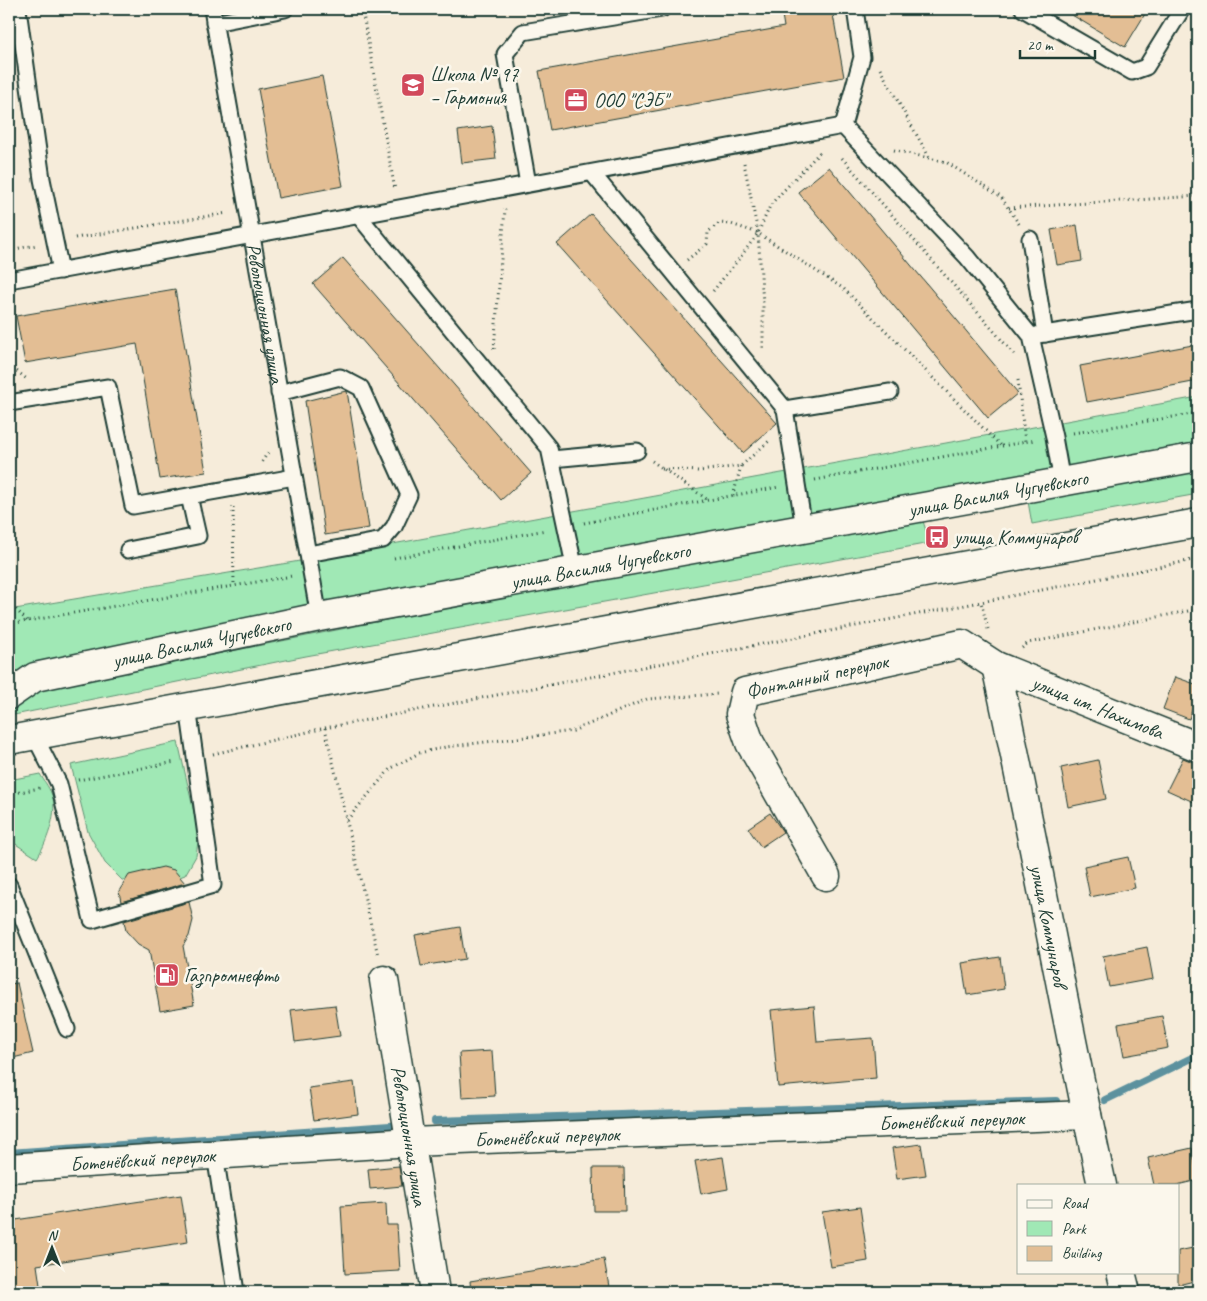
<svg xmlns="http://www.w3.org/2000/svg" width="1207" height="1301" viewBox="0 0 1207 1301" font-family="Caveat,sans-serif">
	<rect width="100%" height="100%" fill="#f6ecda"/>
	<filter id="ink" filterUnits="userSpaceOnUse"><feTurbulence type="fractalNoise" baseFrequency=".02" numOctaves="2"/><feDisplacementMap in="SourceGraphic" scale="10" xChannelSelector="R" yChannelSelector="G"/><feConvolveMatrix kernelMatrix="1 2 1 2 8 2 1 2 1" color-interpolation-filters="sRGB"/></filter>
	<g filter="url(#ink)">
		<g fill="#a0e8b5" stroke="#609274">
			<path d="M1198 397V444L1052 472 303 609 35 662 9 677V610L294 562Z"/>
			<path d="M1198 465V494L1032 524 1027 496Z"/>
			<path d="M922 518 930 543 306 656 9 716V708L38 690 411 615Z"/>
			<path d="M178 742 199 834 196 856 185 875 164 883H142L122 880 105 863 88 832 71 765Z"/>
			<path d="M40 774C44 781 51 790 53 798 57 815 46 844 37 858L11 841H9V780Z"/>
		</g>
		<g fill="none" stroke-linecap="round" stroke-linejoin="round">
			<g stroke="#5b919e" stroke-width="8">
				<path d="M1105 1100 1198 1055"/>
				<path d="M435 1121 1056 1101"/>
				<path d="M9 1153 404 1125"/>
			</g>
		</g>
		<g fill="#e3be94" stroke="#1f3d34">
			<path d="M781 9H832L844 77 550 130 539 71 784 27Z"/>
			<path d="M1062 9H1148L1125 47Z"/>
			<path d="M322 76 343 186 278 198 258 89Z"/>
			<path d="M492 126 496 159 462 163 458 131Z"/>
			<path d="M829 167 1018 393 988 418 798 192Z"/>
			<path d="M591 214 777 423 743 453 557 244Z"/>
			<path d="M1077 225 1082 261 1057 265 1051 230Z"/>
			<path d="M343 258 531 473 501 500 313 284Z"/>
			<path d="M175 289 206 472 160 479 137 344 25 363 16 316Z"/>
			<path d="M1198 344V381L1087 402 1080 366Z"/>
			<path d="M346 391H347L369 528 325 535 305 401Z"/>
			<path d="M1175 677 1198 685V693L1189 719 1163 709Z"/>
			<path d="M1183 758 1198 764V804L1167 790Z"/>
			<path d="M1098 760 1106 799 1068 807 1061 768Z"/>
			<path d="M770 813 783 832 761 847 748 828Z"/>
			<path d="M1128 857 1135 888 1090 897 1084 866Z"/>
			<path d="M163 867 174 870 185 883 121 902 119 891 129 875Z"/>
			<path d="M189 902 193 920 189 936 183 946 194 1005 160 1011 149 950 138 944 126 931 124 921Z"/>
			<path d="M460 927 465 959 421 966 415 935Z"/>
			<path d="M1147 947 1153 979 1109 987 1103 956Z"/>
			<path d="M1000 957 1004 989 967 995 962 963Z"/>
			<path d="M17 983 33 1053 9 1059V984Z"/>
			<path d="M335 1005 340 1036 295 1042 291 1010Z"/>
			<path d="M814 1006 817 1042 873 1038 876 1078 778 1087 771 1010Z"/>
			<path d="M1162 1016 1168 1048 1124 1056 1118 1024Z"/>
			<path d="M492 1051 495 1096 462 1098 459 1053Z"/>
			<path d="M354 1082 358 1114 314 1120 309 1088Z"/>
			<path d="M921 1144 926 1175 897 1179 892 1148Z"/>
			<path d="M1192 1148 1198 1180 1177 1185H1154L1148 1158Z"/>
			<path d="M723 1157 728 1189 701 1194 695 1161Z"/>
			<path d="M399 1166 402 1186 370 1189 368 1169Z"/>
			<path d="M593 1168H624L625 1211H594Z"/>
			<path d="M181 1195 188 1242 37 1265 41 1292H9V1221Z"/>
			<path d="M386 1203 387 1225H397L400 1271 345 1274 341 1206Z"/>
			<path d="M860 1207 868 1261 831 1267 822 1212Z"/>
			<path d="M1198 1247V1280L1178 1285V1251Z"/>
			<path d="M604 1259 610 1292H471L470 1281Z"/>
		</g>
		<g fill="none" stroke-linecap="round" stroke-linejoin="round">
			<defs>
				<g id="lane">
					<path d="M18 9 42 179 61 271"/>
					<path id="s1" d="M212 9 319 617"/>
					<path d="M1023 9 1132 72 1146 67 1182 9"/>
					<path d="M214 23 285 9"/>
					<path d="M843 126 967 257 1031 336 1054 437 1062 482"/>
					<path d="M843 126 862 57 855 9"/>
					<path d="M592 173 785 409 804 528"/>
					<path d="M528 184 505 54 523 32 662 9"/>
					<path d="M358 215 549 448 575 570"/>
					<path d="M1030 239 1045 334"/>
					<path d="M9 280 843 126"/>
					<path d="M1031 336 1198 310"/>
					<path d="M279 393 340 377 361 388 409 495 394 527 383 540 308 554"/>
					<path d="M9 403 108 387 133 506 294 477"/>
					<path d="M785 409 890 392"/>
					<path d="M552 459 637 451"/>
					<path d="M128 550 198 536 189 496"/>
					<path d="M34 735 59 784 92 920 213 885 188 707"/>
					<path d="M9 885 67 1029"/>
					<path d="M215 1154 236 1292"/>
				</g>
				<g id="street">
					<path id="s2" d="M996 666C1034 838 1064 1012 1102 1185"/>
					<path id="s3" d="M9 695 35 677 319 617 1198 457"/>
					<path id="s4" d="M826 876 750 743 740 714 745 692 962 644 996 666 1198 747"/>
					<path id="s5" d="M384 980 435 1292"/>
					<path id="s6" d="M9 1168 411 1142 1087 1115"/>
					<path d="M1121 1272 1126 1292"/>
				</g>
				<path id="primary" d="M9 740 1198 523"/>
			</defs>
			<use href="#lane" stroke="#1f3d34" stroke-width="19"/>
			<use href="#street" stroke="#1f3d34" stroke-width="31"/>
			<use href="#primary" stroke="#1f3d34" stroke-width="31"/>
			<g stroke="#1f3d34" stroke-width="3" stroke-dasharray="1 4" stroke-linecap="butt">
				<path d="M362 9 395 190"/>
				<path d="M880 69 929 157"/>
				<path d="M894 150 946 162 1001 197 1019 224"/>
				<path d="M842 158 1014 354"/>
				<path d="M744 163 758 233 763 303V350"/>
				<path d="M1009 208 1198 196"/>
				<path d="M75 238 227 213"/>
				<path d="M9 250 37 245"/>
				<path d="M687 260 707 244 708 232 719 223 731 224 758 233 844 289 1001 446"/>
				<path d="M713 291 742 255 758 233 771 204 821 151"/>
				<path d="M494 349 505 209"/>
				<path d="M9 365 28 380"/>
				<path d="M1018 380 1025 442"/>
				<path d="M1073 433 1198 413"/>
				<path d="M652 461 708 500"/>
				<path d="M262 462 268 452"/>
				<path d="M662 469 699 471 741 466 769 441"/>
				<path d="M815 480 1035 440"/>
				<path d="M733 496 741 466"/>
				<path d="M233 507 234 586"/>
				<path d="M584 523 779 487"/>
				<path d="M394 558 546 530"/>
				<path d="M9 602 27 621"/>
				<path d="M9 624 292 576"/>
				<path d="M988 629 981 602 1198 559"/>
				<path d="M1022 648 1028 643 1198 609"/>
				<path d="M325 728 378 955"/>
				<path d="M213 754 325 728 981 602"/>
				<path d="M78 780 175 762"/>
				<path d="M9 794 40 788"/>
				<path d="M347 820 390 769 419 753 446 747 573 731 647 699 718 694"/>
			</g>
			<use href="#lane" stroke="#fbf7ec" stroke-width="15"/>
			<use href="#street" stroke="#fbf7ec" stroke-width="28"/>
			<use href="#primary" stroke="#fbf7ec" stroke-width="28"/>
		</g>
	</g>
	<defs>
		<symbol id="school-square" viewBox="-11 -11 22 22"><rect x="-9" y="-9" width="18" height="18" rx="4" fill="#d1495b" stroke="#fbf7ec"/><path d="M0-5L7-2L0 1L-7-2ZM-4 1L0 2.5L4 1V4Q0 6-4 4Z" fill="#fff"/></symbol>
		<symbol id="office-square" viewBox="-11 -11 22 22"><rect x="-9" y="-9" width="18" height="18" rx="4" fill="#d1495b" stroke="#fbf7ec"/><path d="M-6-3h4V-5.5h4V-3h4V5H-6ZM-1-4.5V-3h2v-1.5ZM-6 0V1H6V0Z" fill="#fff"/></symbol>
		<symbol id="bus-square" viewBox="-11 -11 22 22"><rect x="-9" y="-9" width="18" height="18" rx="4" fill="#d1495b" stroke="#fbf7ec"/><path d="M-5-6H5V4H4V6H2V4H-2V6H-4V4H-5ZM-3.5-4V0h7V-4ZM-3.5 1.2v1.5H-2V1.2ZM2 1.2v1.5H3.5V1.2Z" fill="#fff"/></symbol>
		<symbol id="fuel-square" viewBox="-11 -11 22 22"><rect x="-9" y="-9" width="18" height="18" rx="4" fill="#d1495b" stroke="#fbf7ec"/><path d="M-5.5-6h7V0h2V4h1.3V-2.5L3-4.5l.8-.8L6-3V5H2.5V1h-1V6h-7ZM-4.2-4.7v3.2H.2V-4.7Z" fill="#fff"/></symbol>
	</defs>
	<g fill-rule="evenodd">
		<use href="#school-square" x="399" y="71" width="28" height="28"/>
		<use href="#office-square" x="562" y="86" width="28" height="28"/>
		<use href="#bus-square" x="923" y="523" width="28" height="28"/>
		<use href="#fuel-square" x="153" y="961" width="28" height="28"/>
	</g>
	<g text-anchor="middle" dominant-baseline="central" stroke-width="5" stroke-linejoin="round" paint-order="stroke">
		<g font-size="20" fill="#1f3d34" stroke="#fbf7ec" text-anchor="start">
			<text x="430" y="74">Школа № 97<tspan x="430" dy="23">– Гармония</tspan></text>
			<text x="594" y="100">ООО "СЭБ"</text>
			<text x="954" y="537">улица Коммунаров</text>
			<text x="184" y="975">Газпромнефть</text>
		</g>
		<g font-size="20" fill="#1f3d34" stroke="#fbf7ec">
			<text stroke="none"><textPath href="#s1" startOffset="309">Революционная улица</textPath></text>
			<text stroke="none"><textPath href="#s3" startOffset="1012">улица Василия Чугуевского</textPath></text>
			<text stroke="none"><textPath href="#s3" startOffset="608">улица Василия Чугуевского</textPath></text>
			<text stroke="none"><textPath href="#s3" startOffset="202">улица Василия Чугуевского</textPath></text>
			<text stroke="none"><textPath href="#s4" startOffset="280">Фонтанный переулок</textPath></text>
			<text stroke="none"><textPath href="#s4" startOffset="579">улица им. Нахимова</textPath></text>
			<text stroke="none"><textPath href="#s2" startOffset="265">улица Коммунаров</textPath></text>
			<text stroke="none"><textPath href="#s6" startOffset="944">Ботенёвский переулок</textPath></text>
			<text stroke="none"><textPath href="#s5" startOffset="158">Революционная улица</textPath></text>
			<text stroke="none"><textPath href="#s6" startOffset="539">Ботенёвский переулок</textPath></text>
			<text stroke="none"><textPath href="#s6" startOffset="134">Ботенёвский переулок</textPath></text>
		</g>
	</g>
	<rect width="1207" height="1301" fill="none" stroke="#fbf7ec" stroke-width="30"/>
	<rect x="15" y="15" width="1177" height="1271" fill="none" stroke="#1f3d34" stroke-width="2" filter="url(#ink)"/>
	<rect x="1017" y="1184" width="162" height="90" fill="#fbf7ec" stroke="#a3ada2"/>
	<rect x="1027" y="1200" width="25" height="8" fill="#fbf7ec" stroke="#a3ada2"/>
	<text x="1062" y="1208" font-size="15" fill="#1f3d34">Road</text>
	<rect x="1027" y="1221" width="25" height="15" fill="#a0e8b5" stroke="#a3ada2"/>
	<text x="1062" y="1234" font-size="15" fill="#1f3d34">Park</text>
	<rect x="1027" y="1246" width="25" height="15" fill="#e3be94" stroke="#a3ada2"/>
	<text x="1062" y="1258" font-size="15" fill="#1f3d34">Building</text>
	<g transform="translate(52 1248)" stroke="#fbf7ec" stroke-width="4" paint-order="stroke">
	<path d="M0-4L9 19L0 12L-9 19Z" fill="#1f3d34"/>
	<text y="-8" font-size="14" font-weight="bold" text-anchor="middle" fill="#1f3d34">N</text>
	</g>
	<path d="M1020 50v8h75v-8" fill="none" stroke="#1f3d34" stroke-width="2.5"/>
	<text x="1027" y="50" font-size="15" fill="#1f3d34" stroke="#fbf7ec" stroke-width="4" paint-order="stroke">20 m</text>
</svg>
